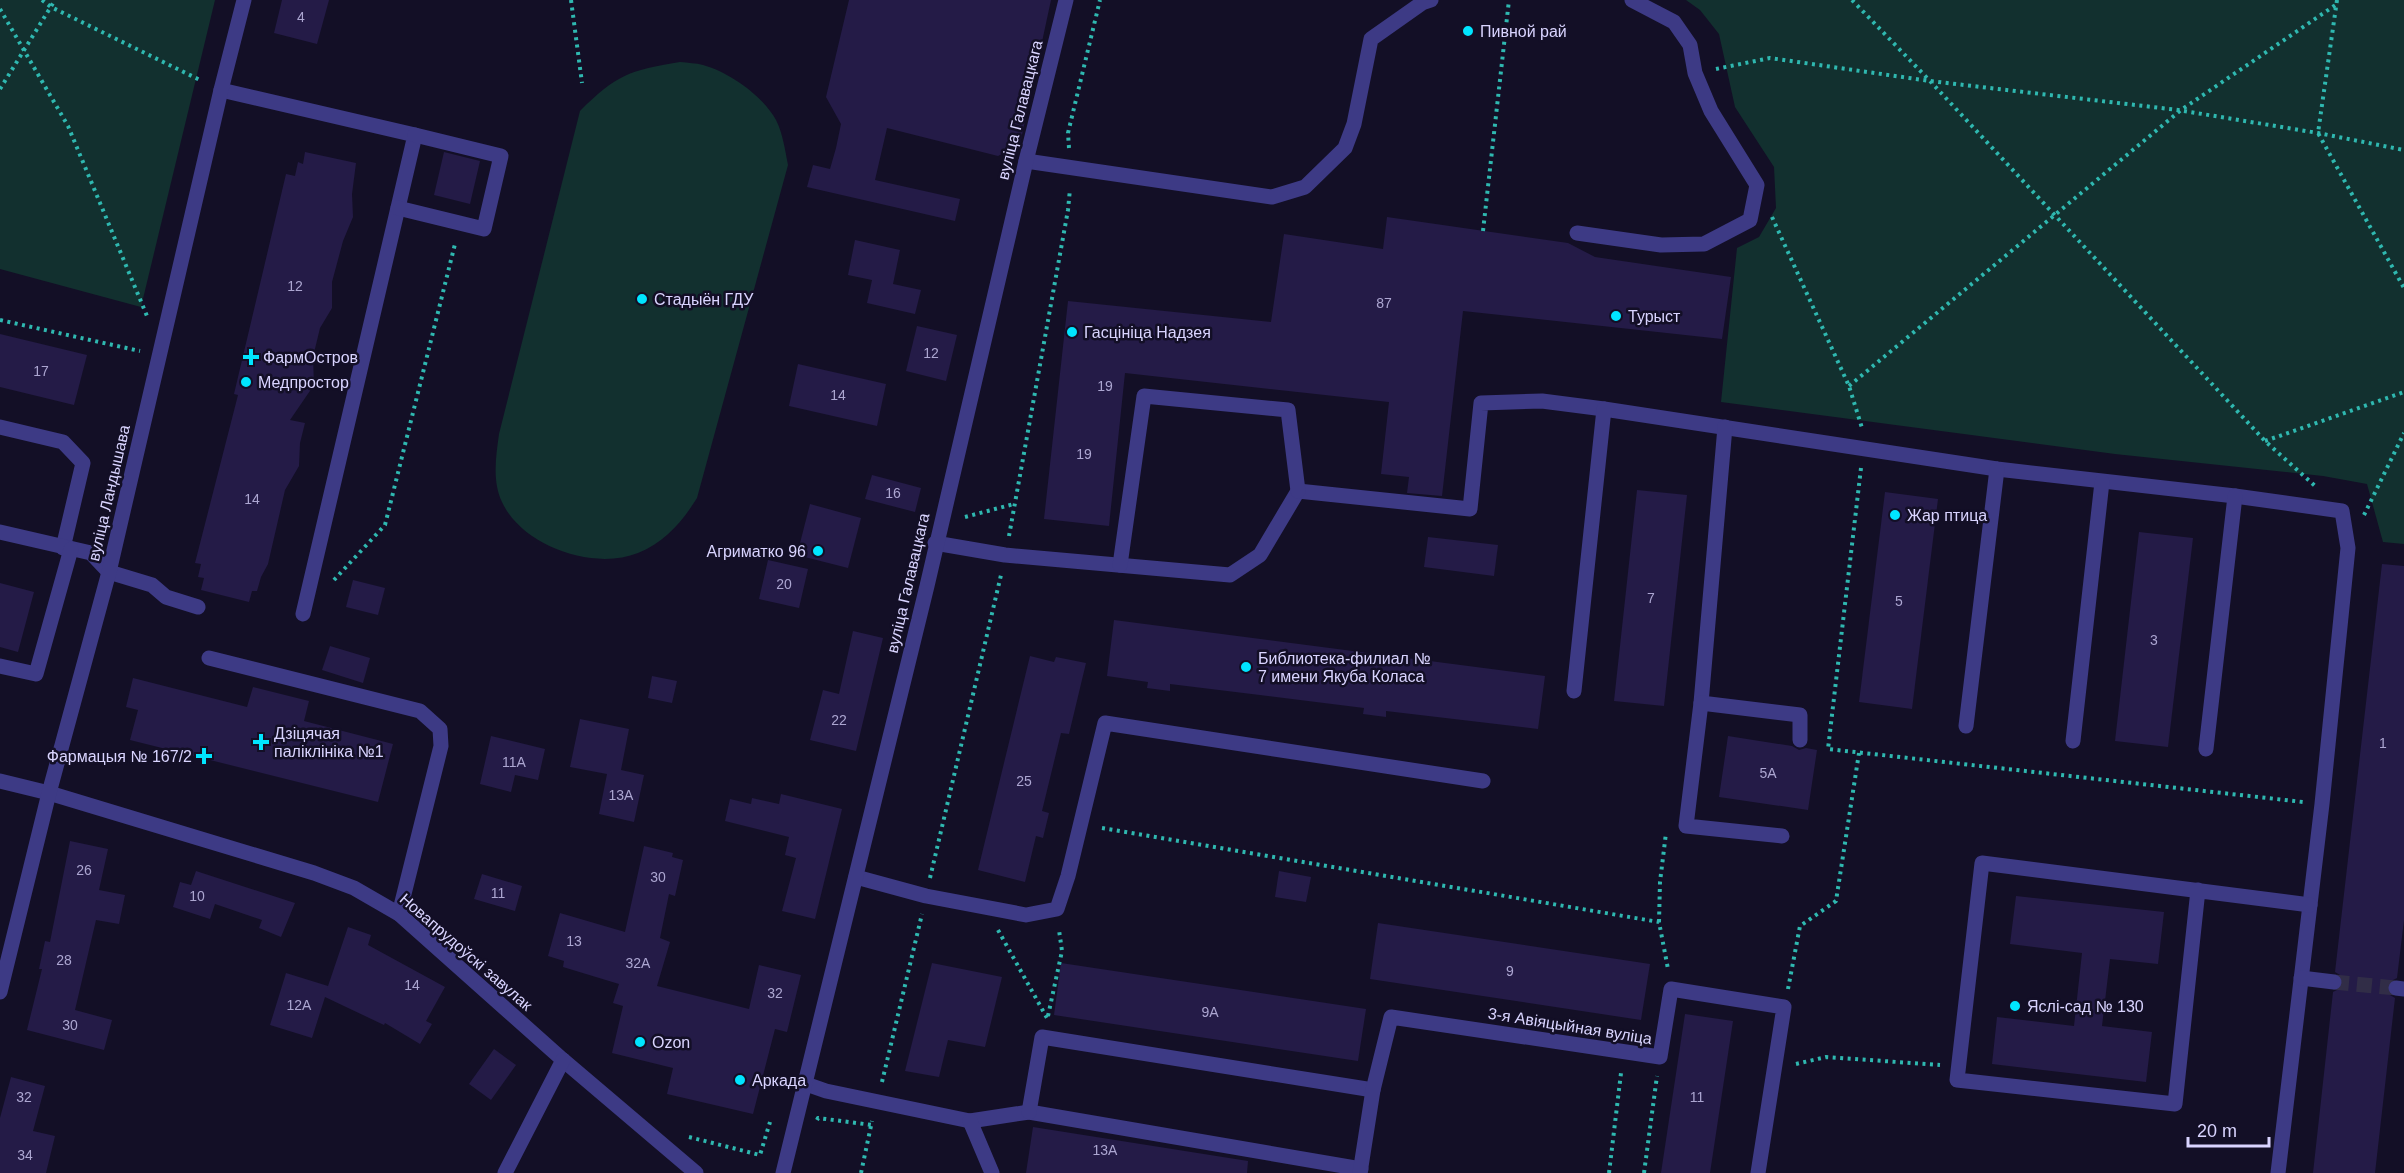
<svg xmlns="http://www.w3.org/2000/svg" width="2404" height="1173" viewBox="0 0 2404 1173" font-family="Helvetica,sans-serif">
	<rect width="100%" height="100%" fill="#130f26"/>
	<g fill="#12302f">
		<path d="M0 0H215L141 307 0 269Z"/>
		<path d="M1686 0H2404V544L2383 542 2367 484 2323 476 2115 454 1721 402 1737 248 1759 237 1776 208 1774 167 1735 107 1719 34 1700 10Z"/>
		<path d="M680 62C688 63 696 63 703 65 729 72 763 96 776 120 783 134 785 150 788 165L697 498C682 522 665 542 638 553 593 571 522 546 502 502 492 481 496 456 499 434L580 111C616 75 630 70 680 62Z"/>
	</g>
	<g fill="#241b47">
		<path d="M282 0H329L317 44 274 33Z"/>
		<path d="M849 0H1051L1020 144 998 156 887 128 875 180 960 199 955 221 807 187 813 165 830 169 836 148 841 124 826 97Z"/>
		<path d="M305 152 356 163 352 194 353 217 343 241 332 282V308L320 328 313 357 314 385 290 420 305 423 300 443 299 466 285 490 268 564 261 577 257 591H252L249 602 201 590 204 578 198 577 201 564 195 563 238 395 234 394 286 174 295 176 298 162 303 164Z"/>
		<path d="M444 152 480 161 470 204 434 195Z"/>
		<path d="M1387 217 1568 243 1595 257 1731 277 1722 339 1463 311 1442 496 1407 493 1409 477 1381 474 1389 402 1125 373 1109 526 1044 519 1068 301 1271 322 1284 234 1383 249Z"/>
		<path d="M855 240 900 250 893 284 921 290 915 314 867 303 872 280 848 275Z"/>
		<path d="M917 326 957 335 946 381 906 371Z"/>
		<path d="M0 334 87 355 74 405 0 387Z"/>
		<path d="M798 364 886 384 877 426 789 406Z"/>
		<path d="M872 475 921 488 915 512 865 499Z"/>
		<path d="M1637 490 1687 495 1664 706 1614 701Z"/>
		<path d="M1885 492 1938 499 1912 709 1859 702Z"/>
		<path d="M810 504 861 518 848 568 797 555Z"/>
		<path d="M2139 532 2193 538 2168 747 2115 741Z"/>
		<path d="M1428 537 1498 545 1494 576 1424 567Z"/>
		<path d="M768 560 808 569 799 608 759 599Z"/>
		<path d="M2382 564 2404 566V920L2397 978 2389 982 2386 987 2390 995 2395 998 2375 1173H2313L2333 992 2341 988 2344 983 2340 975 2335 972Z"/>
		<path d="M353 580 385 588 378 615 346 607Z"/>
		<path d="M0 583 34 592 18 652 0 647Z"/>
		<path d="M1114 620 1545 676 1538 729 1386 711V717L1363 714 1364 708 1170 684V691L1147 688 1148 682 1107 676Z"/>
		<path d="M853 631 883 638 856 751 810 740 823 690 839 694Z"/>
		<path d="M330 646 370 658 363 683 322 670Z"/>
		<path d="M1030 656 1054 662 1056 657 1086 663 1069 734 1061 733 1042 811 1049 813 1043 838 1036 836 1025 882 978 870Z"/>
		<path d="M652 676 677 681 672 703 648 698Z"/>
		<path d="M133 678 247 707 253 687 309 701 304 721 393 744 378 802 130 740 138 710 126 707Z"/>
		<path d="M580 719 629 729 621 770 644 775 634 822 599 814 607 774 570 767Z"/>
		<path d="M491 736 545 749 538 780 515 775 511 792 480 784Z"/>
		<path d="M1728 736 1792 746 1799 750 1806 748 1817 750 1808 810 1719 797Z"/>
		<path d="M781 794 842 809 815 919 782 911 796 858 785 855 789 837 725 821 730 799 751 804 752 798 779 804Z"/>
		<path d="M70 841 108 849 99 890 125 895 119 924 96 920 75 1010 112 1020 104 1050 27 1030 42 969H39L45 941 50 942Z"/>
		<path d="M644 846 673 853 672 857 683 860 675 896 669 894 660 938 670 942 657 986 749 1009 759 965 801 975 787 1032 775 1029 753 1114 667 1094 673 1068 612 1053 623 1006 613 1003 619 984 563 967 564 961 548 956 560 913 625 932Z"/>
		<path d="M196 871 295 903 281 937 259 928 262 920 215 904 210 919 173 907 180 882 191 885Z"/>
		<path d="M1279 871 1311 877 1306 902 1275 897Z"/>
		<path d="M482 874 522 886 515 911 474 899Z"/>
		<path d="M2016 896 2164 912 2158 964 2110 959 2102 1026 2152 1032 2146 1082 1992 1064 1997 1017 2074 1026 2082 953 2010 944Z"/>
		<path d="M1378 923 1650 964 1641 1020 1370 979Z"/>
		<path d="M348 927 371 935 368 945 445 987 426 1021 432 1024 420 1044 385 1023 384 1025 325 997 312 1038 270 1025 286 973 328 986 326 992Z"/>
		<path d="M932 963 1002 977 985 1047 948 1040 939 1077 905 1071Z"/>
		<path d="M1061 963 1366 1009 1358 1061 1054 1015Z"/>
		<path d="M1685 1014 1733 1021 1710 1173H1661Z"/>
		<path d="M494 1049 516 1065 491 1100 469 1084Z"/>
		<path d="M11 1077 45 1086 33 1131 55 1136 46 1173H0V1118Z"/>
		<path d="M1033 1127 1248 1161 1247 1173H1026Z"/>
	</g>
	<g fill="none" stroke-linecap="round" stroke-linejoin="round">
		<path stroke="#312d47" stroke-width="15" stroke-dasharray="15 8" stroke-linecap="butt" d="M2334 982 2396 988"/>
		<g stroke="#2fb8b0" stroke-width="4" stroke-dasharray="3 4.5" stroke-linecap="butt">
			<path d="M42 0 51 7 202 81"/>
			<path d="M571 0 582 83"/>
			<path d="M1852 0 1930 81 2265 441 2315 486"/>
			<path d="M2337 0 2318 133 2404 288"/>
			<path d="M0 9 68 126 147 316"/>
			<path d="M1716 69 1770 58 1930 81 2178 110 2318 133 2404 150"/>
			<path d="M0 89 55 0"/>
			<path d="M1069 148 1068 133 1100 0"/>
			<path d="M1772 217 1849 386 1862 428"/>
			<path d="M1483 231 1509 0"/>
			<path d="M0 320 140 351"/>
			<path d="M1849 386 2181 110 2337 4"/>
			<path d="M2265 441 2404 392"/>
			<path d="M1861 468 1828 749 2303 802"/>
			<path d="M2364 515 2404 433"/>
			<path d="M965 517 1014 504"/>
			<path d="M1009 536 1068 210 1070 189"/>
			<path d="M334 580 385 525 455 244"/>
			<path d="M1102 828 1659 922 1668 969"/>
			<path d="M930 878 1001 575"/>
			<path d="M1659 922 1660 882 1666 833"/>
			<path d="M998 930 1047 1018"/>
			<path d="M1788 989 1800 926 1836 901 1859 753"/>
			<path d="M1048 1016 1062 951 1059 930"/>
			<path d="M1796 1064 1826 1057 1940 1065"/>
			<path d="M882 1082 922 914"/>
			<path d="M817 1120 818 1118 872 1125"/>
			<path d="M689 1137 760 1155 770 1122"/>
			<path d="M861 1173 872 1121"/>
			<path d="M1609 1173 1621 1073"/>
			<path d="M1644 1173 1657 1076"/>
		</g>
		<g stroke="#3d3a85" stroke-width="15">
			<path d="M221 90 415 135 303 614"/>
			<path d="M1026 161 1272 197 1305 187 1345 148 1354 124 1371 39 1422 3 1431 0"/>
			<path d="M398 208 484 229 501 156 415 135"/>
			<path d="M1577 233 1661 245 1704 244 1750 220 1757 185 1711 111 1695 73 1690 45 1674 22 1632 0"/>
			<path d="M0 427 63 442 83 463 63 548"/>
			<path d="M0 532 91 553 109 572 152 585 166 597 198 607"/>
			<path d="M935 543 1005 555 1230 575 1260 555 1298 491 1470 509 1481 403 1542 401 1604 409"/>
			<path d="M1120 565 1144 396 1288 410 1298 491"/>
			<path d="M209 658 420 711 440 729 441 746 399 914"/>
			<path d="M0 666 36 674 71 549"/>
			<path d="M1574 691 1604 409 1997 469 2235 496 2342 511 2348 548 2322 804 2278 1173"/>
			<path d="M1701 703 1725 427"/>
			<path d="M1966 726 1997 469"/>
			<path d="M2073 741 2102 482"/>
			<path d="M2206 749 2235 496"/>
			<path d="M0 781 49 793 314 873 354 888 399 914 563 1060 696 1173"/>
			<path d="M1782 836 1686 826 1701 703 1800 715V740"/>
			<path d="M856 877 926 896 1026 915 1057 909 1068 876 1105 723 1483 781"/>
			<path d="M2198 890 2175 1104 1957 1080 1982 863 2310 905"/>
			<path d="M2301 978 2334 982"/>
			<path d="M2396 988 2404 989"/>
			<path d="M0 992 49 793 109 572 221 90 244 0"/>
			<path d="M806 1084 826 1091 970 1121 1029 1112 1361 1169"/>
			<path d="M1029 1112 1042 1037 1373 1090"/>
			<path d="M970 1121 992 1173"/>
			<path d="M505 1173 563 1060"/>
			<path d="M783 1173 927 586 1026 161 1066 0"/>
			<path d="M1360 1173 1373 1090 1391 1017 1660 1057 1671 989 1784 1007 1758 1173"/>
		</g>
	</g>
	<g fill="#00e5ff" stroke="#130f26" stroke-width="2">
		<circle cx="1468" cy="31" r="6"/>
		<circle cx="642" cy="299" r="6"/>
		<circle cx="1616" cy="316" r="6"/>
		<circle cx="1072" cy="332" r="6"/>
		<path d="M248 348h6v6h6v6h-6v6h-6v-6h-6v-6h6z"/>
		<circle cx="246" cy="382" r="6"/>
		<circle cx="1895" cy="515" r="6"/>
		<circle cx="818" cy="551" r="6"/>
		<circle cx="1246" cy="667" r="6"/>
		<path d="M258 733h6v6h6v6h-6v6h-6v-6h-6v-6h6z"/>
		<path d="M201 747h6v6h6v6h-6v6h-6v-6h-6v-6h6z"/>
		<circle cx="2015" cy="1006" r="6"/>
		<circle cx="640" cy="1042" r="6"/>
		<circle cx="740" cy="1080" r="6"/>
	</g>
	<g text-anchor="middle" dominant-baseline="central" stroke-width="5" stroke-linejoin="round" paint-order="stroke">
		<g font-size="14" fill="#aca6d1">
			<text x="301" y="17">4</text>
			<text x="295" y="286">12</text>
			<text x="1384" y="303">87</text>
			<text x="931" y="353">12</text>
			<text x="41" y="371">17</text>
			<text x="1105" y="386">19</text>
			<text x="838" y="395">14</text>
			<text x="1084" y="454">19</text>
			<text x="893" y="493">16</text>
			<text x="252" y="499">14</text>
			<text x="784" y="584">20</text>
			<text x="1651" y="598">7</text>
			<text x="1899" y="601">5</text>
			<text x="2154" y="640">3</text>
			<text x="839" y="720">22</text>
			<text x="2383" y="743">1</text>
			<text x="514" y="762">11А</text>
			<text x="1768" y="773">5А</text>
			<text x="1024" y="781">25</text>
			<text x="621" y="795">13А</text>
			<text x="84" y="870">26</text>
			<text x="658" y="877">30</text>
			<text x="498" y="893">11</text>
			<text x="197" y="896">10</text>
			<text x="574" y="941">13</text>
			<text x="64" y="960">28</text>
			<text x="638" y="963">32А</text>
			<text x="1510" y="971">9</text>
			<text x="412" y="985">14</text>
			<text x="775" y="993">32</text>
			<text x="299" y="1005">12А</text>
			<text x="1210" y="1012">9А</text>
			<text x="70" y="1025">30</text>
			<text x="24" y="1097">32</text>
			<text x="1697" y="1097">11</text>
			<text x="1105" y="1150">13А</text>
			<text x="25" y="1155">34</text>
		</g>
		<g font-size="16" fill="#d9d4ff" stroke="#130f26" text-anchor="start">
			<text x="1480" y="31">Пивной рай</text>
			<text x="654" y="299">Стадыён ГДУ</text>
			<text x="1628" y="316">Турыст</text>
			<text x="1084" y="332">Гасцініца Надзея</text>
			<text x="263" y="357">ФармОстров</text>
			<text x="258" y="382">Медпростор</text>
			<text x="1907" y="515">Жар птица</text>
			<text x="806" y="551" text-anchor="end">Агриматко 96</text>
			<text x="1258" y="658">Библиотека-филиал №<tspan x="1258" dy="18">7 имени Якуба Коласа</tspan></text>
			<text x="274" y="733">Дзіцячая<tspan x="274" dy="18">паліклініка №1</tspan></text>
			<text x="192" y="756" text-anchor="end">Фармацыя № 167/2</text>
			<text x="2027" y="1006">Яслі-сад № 130</text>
			<text x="652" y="1042">Ozon</text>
			<text x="752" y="1080">Аркада</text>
		</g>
		<g font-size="16" fill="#d9d4ff" stroke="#130f26">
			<text transform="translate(1020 110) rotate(-76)">вуліца Галавацкага</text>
			<text transform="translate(109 493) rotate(-77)">вуліца Ландышава</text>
			<text transform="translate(908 583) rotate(-77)">вуліца Галавацкага</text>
			<text transform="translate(466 952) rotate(41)">Новапрудоўскі завулак</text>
			<text transform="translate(1570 1026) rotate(9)">3-я Авіяцыйная вуліца</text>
		</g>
	</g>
	<path d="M2188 1137v9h81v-9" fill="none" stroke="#d9d4ff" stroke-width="3"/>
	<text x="2197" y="1137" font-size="18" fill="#d9d4ff" stroke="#130f26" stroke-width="4.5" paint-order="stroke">20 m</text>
</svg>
